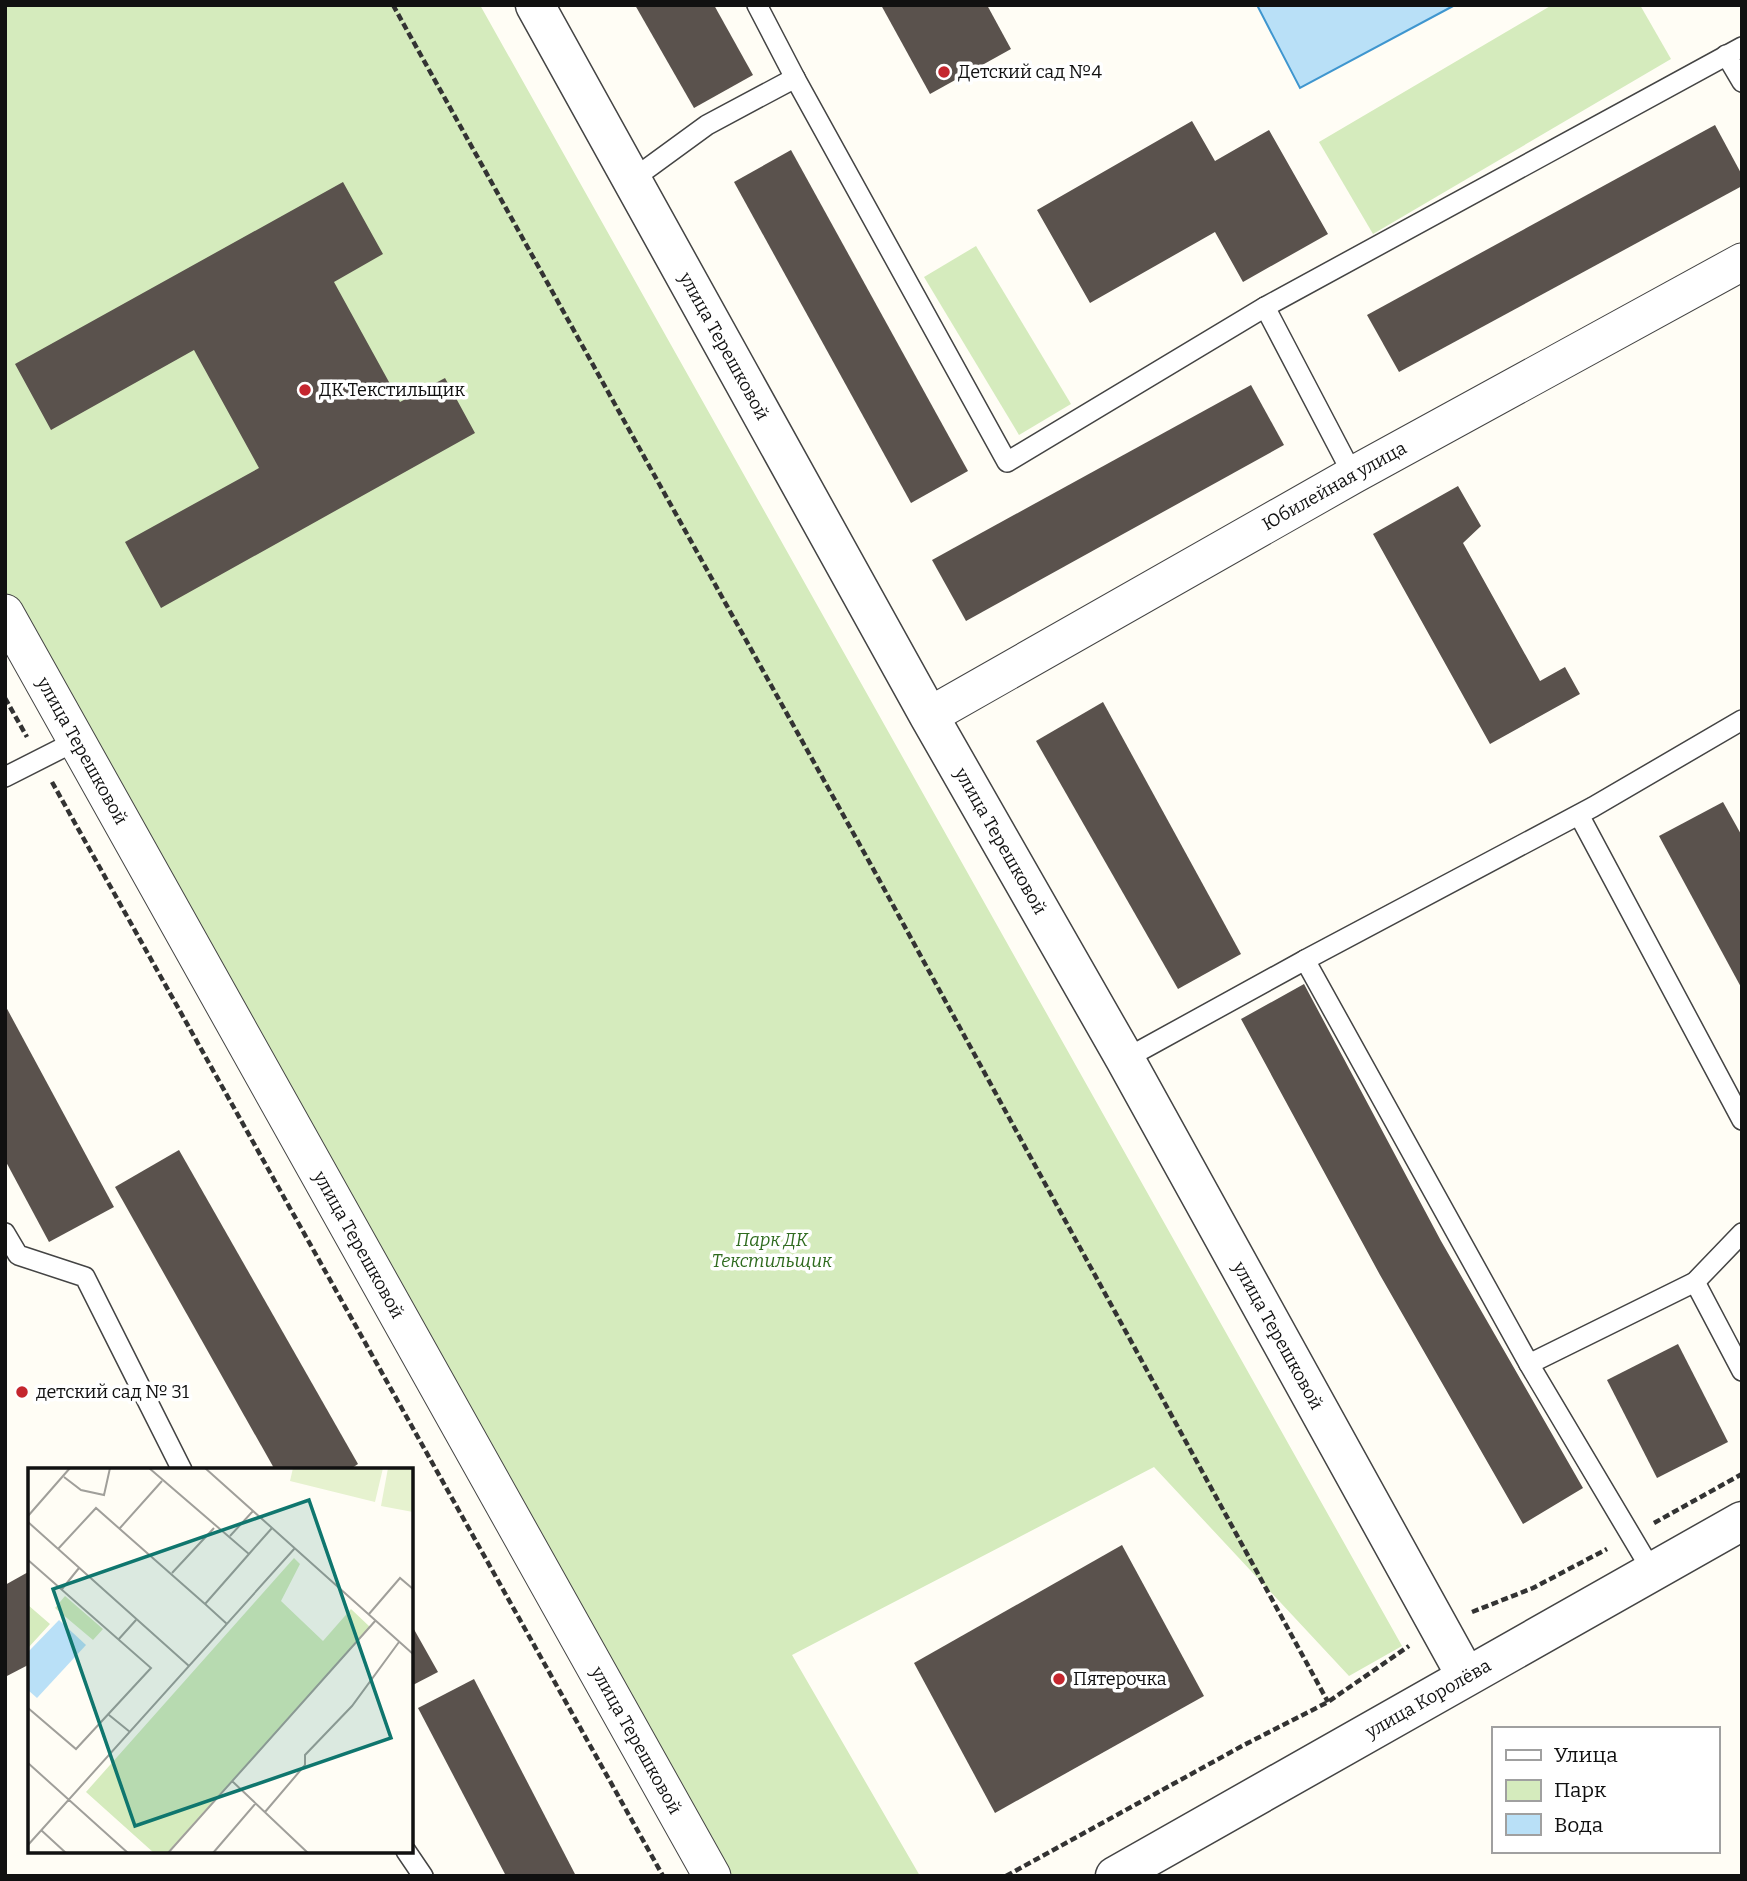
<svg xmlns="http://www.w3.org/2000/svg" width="1747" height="1881" viewBox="0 0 1747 1881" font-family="Bitter,serif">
	<rect width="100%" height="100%" fill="#fffdf5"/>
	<g fill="#d5ebbd">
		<path d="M5 5H480L1402 1646 1349 1676 1154 1467 792 1655 920 1876H714L5 604Z"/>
		<path d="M1552 5H1640L1671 59 1373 234 1319 142Z"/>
		<path d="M976 246 1071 404 1019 435 924 277Z"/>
	</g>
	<path fill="#b9e0f7" stroke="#3f96cf" stroke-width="2" d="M1257 5H1455L1300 88Z"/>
	<g fill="#5a524d">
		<path d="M635 5H714L753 75 694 108Z"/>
		<path d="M881 5H987L1011 49 930 94Z"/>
		<path d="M1192 121 1215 161 1269 130 1328 234 1243 282 1215 232 1090 303 1037 210Z"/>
		<path d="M1715 125 1742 175V186L1399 372 1367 315Z"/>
		<path d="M791 150 968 471 911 503 734 182Z"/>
		<path d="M343 182 383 254 334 282 400 402 445 378 475 433 161 608 125 542 259 468 194 350 51 430 15 364Z"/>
		<path d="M1251 385 1284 445 966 621 932 560Z"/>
		<path d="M1458 486 1481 526 1463 543 1540 681 1565 667 1580 694 1490 744 1373 534Z"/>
		<path d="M1103 702 1241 954 1178 989 1036 741Z"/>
		<path d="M1723 802 1742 836V989L1659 836Z"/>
		<path d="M1304 984 1441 1241 1583 1488 1523 1524 1380 1275 1241 1019Z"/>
		<path d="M5 1005 114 1207 49 1242 5 1160Z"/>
		<path d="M179 1150 358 1464 349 1470H275L115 1187Z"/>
		<path d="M1678 1344 1728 1442 1657 1478 1607 1380Z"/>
		<path d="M1122 1545 1204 1696 995 1813 914 1663Z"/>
		<path d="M30 1571V1664L5 1677V1585Z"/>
		<path d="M411 1624 438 1672 411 1686Z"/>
		<path d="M474 1679 576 1876H506L418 1708Z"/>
	</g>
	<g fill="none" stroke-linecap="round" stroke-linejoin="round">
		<defs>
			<g id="service">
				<path d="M757 5 795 78 1007 462 1265 307 1742 47"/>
				<path d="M1726 55 1742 82"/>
				<path d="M633 179 707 125 795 78"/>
				<path d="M1265 307 1353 475"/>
				<path d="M5 777 76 741"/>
				<path d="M1579 815 1742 1120"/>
				<path d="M1305 960 1593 807 1742 720"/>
				<path d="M1125 1059 1305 960 1529 1364 1695 1282 1742 1233"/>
				<path d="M5 1233 18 1255 85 1277 182 1470"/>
				<path d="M1695 1282 1742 1371"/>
				<path d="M1529 1364 1652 1571"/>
				<path d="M406 1851 423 1876"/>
			</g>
			<g id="minor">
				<path id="s1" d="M5 613 712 1876"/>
				<path id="s2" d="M929 716 1353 475 1742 262"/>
			</g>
			<g id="tertiary">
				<path id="s3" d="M535 5 929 716 1125 1059 1466 1676"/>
				<path id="s4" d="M1115 1876 1742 1521"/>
			</g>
		</defs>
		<use href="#service" stroke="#444" stroke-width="22"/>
		<use href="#minor" stroke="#444" stroke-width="39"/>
		<use href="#tertiary" stroke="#444" stroke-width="41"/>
		<g stroke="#333" stroke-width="4.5" stroke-dasharray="7 3.5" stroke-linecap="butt">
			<path d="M393 5 876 874 1328 1702"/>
			<path d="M5 698 27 737"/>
			<path d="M52 782 663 1876"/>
			<path d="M1654 1523 1742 1474"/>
			<path d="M1472 1612 1533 1588 1607 1549"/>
			<path d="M1006 1876 1242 1746 1328 1702 1409 1646"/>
		</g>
		<use href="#service" stroke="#fff" stroke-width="19"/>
		<use href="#minor" stroke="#fff" stroke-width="37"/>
		<use href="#tertiary" stroke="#fff" stroke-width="38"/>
	</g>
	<g fill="#c4262e" stroke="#fff" stroke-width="2.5">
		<circle cx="944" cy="72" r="7"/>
		<circle cx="305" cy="390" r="7"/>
		<circle cx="22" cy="1392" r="7"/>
		<circle cx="1059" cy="1679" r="7"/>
	</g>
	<g text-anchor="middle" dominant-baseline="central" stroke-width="7" stroke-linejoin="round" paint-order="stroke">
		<g font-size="18" fill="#111" stroke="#fff" text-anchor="start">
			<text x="958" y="72">Детский сад №4</text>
			<text x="319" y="390">ДК Текстильщик</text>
			<text x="36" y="1392">детский сад № 31</text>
			<text x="1073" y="1679">Пятерочка</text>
		</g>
		<g font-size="18" fill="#111" stroke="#fff">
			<text stroke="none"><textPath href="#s3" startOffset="390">улица Терешковой</textPath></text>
			<text stroke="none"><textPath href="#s2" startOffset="466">Юбилейная улица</textPath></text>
			<text stroke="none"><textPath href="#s1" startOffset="158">улица Терешковой</textPath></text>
			<text stroke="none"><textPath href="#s3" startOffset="957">улица Терешковой</textPath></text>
			<text stroke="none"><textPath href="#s1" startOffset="724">улица Терешковой</textPath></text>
			<text stroke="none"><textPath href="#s3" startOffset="1524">улица Терешковой</textPath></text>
			<text stroke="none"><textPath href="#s4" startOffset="360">улица Королёва</textPath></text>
			<text stroke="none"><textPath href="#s1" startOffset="1292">улица Терешковой</textPath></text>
		</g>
		<g font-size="18" font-style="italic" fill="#2f6b1f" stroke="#fff">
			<text x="772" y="1240">Парк ДК<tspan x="772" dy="21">Текстильщик</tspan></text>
		</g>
	</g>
	<g transform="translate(28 1468)">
		<rect width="385" height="385" fill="#fffdf5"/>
		<path d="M266 90 272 96 253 133 295 173 323 141 342 159 139 385H126L58 324ZM37 128 75 161 65 172 27 140ZM0 137 22 156 0 180Z" fill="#d5ebbd"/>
		<path d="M265 0H355L347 34 262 13ZM360 0H385V44L353 38Z" fill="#e6f2cf"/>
		<path d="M31 152 58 177 9 230 0 222V184Z" fill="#b9e0f7"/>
		<path fill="none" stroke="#a09f9a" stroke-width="2" d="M121 0 221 86 177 136 199 156M177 0 385 186M36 9 53 22 76 27 82 0M0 48 42 0M0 54 161 198M92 60 134 13M202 68 225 43M30 81 68 40 177 136M221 86 244 60M0 92 123 200 48 281 0 240M144 105 186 60M34 121 51 100M341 146 372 110 385 121M90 172 108 152M81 247 102 264M0 295 100 385M204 313 280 385M237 344 277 297V287L324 238 371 174M13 362 38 385M0 377 267 80M140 385 348 152M185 385 228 335"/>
		<path fill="#0f766e" fill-opacity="0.15" stroke="#0f766e" stroke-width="3.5" d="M281 32 363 270 107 358 25 121Z"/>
		<rect width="385" height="385" fill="none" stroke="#111" stroke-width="3.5"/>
	</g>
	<rect width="1747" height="1881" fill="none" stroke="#111111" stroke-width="14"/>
	<rect x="1492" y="1727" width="228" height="126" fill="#ffffff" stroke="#a0a0a0" stroke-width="2"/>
	<rect x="1506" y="1750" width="35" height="10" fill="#ffffff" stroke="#a0a0a0" stroke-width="2"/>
	<text x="1554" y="1762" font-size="21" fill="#111111">Улица</text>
	<rect x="1506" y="1780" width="35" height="21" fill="#d5ebbd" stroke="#a0a0a0" stroke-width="2"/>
	<text x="1554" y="1797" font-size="21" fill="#111111">Парк</text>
	<rect x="1506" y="1814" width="35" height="21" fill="#b9e0f7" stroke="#a0a0a0" stroke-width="2"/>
	<text x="1554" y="1832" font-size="21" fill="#111111">Вода</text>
</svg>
